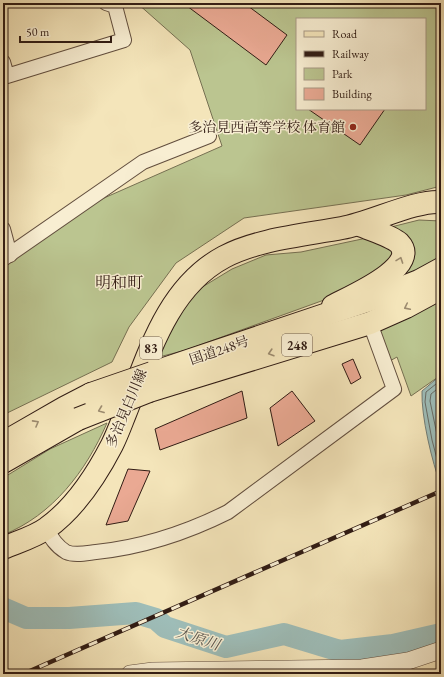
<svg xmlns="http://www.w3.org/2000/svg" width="444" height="677" viewBox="0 0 444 677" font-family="'EB Garamond','Noto Serif JP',serif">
	<rect width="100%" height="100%" fill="#f4e5ba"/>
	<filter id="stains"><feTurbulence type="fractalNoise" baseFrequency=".005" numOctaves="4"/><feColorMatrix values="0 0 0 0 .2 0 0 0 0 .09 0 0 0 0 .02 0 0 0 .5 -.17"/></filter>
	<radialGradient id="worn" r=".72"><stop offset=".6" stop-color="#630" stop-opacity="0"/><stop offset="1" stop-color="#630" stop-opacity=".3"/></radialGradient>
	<g fill="#bbc590" stroke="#767052" fill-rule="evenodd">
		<path d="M137 3H437L441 89V186L406 195 244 218 176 263 129 327 112 362 3 415V264L95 202 222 146 190 50ZM297 19H425V109H297Z"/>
		<path d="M419 220 441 221V375L411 396 397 357 388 362 360 287 186 350 159 357 168 332 181 309 199 289 232 269 266 255 301 252 362 239 391 227Z"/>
		<path d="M107 423C86 471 53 515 3 535V478L50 449Z"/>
	</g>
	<path fill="#9ebdb8" stroke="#727d76" d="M441 375V486C432 462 421 416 422 391Z"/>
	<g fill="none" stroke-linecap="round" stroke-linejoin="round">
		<g stroke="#686c66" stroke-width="1">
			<path d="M441 380 426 392 425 402 432 440 441 474"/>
			<path d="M441 386 431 394 430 401 441 454"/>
		</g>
		<path stroke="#9ebdb8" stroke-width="22" d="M3 608 26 618H69L136 613 156 619 165 627 226 647 284 634 340 651 393 645 441 634"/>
	</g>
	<g fill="#eaa993" stroke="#311c14">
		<path d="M183 3H244L287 35 266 65Z"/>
		<path d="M308 109H385L360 145Z"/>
		<path d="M353 359 361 378 351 384 342 364Z"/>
		<path d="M242 391 247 418 160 450 155 429Z"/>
		<path d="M292 391 315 421 278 446 270 408Z"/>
		<path d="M128 469 150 471 128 521 106 525Z"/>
	</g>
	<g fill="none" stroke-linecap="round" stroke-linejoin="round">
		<defs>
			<g id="minor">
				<path d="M3 62 7 76 124 40 115 6 106 3"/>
				<path d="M3 229 10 255"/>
				<path d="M3 259 143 162 209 136"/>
				<path d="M46 528C51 538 56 546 66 552 75 556 87 553 96 552 144 547 186 533 228 512L394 389 370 323"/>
			</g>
			<path id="tertiary" d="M130 674 153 671 362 668 408 661 441 650"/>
			<g id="primary">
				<path d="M333 306C347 298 422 267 399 243 391 236 371 230 360 225"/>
				<path d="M3 548C17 542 35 537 47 528 75 508 97 474 112 445 117 435 121 424 125 414 148 357 166 288 224 257 258 239 305 235 342 228 371 223 415 200 441 202"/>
			</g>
			<g id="trunk">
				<path d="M152 373 381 296 419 281 441 269"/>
				<path d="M149 391 370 323 406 307 441 288"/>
				<path d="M3 443 64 408 91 394"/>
				<path d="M3 462 78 419"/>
			</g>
		</defs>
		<use href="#minor" stroke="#624e3e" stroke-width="16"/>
		<use href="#tertiary" stroke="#624e3e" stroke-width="18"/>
		<use href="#primary" stroke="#311c14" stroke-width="24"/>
		<use href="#trunk" stroke="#311c14" stroke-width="24"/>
		<use href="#minor" stroke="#f8eed2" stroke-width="14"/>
		<use href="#tertiary" stroke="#f8eed2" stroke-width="17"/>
		<use href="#primary" stroke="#f4e5ba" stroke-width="22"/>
		<use href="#trunk" stroke="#f4e5ba" stroke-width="22"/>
		<defs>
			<path id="rail" d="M23 674 441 491"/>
		</defs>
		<use href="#rail" stroke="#311c14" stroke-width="4.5"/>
		<use href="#rail" stroke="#f8eed2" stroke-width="3" stroke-dasharray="9" stroke-linecap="butt"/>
		<defs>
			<g id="trunk-bridge">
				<path d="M91 394 152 373"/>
				<path d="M78 419 149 391"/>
			</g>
		</defs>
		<use href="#trunk-bridge" stroke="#311c14" stroke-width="24" stroke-linecap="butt"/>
		<use href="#trunk-bridge" stroke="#f4e5ba" stroke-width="22"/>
	</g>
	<defs><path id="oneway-chevron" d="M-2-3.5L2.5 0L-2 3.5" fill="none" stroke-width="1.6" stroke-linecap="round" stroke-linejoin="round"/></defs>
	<g stroke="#9c8b6f">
		<use href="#oneway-chevron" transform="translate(400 260) rotate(-70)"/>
		<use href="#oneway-chevron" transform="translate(407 307) rotate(154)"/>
		<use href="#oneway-chevron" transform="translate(271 353) rotate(163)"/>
		<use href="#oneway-chevron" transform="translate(101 410) rotate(159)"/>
		<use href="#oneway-chevron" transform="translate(36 423) rotate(-29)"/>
	</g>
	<circle fill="#8f2418" stroke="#f8eed2" stroke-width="1.5" cx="353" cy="127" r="4"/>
	<g text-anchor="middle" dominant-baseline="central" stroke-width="3" stroke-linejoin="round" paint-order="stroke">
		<g fill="#f8eed2" stroke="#6d5b4d" stroke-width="1">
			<rect x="282" y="334" width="30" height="22" rx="3"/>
			<rect x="140" y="337" width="22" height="22" rx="3"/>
		</g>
		<g font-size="13" font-weight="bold" fill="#311c14">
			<text x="297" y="345">248</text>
			<text x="151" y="348">83</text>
		</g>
		<g font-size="14" fill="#311c14" stroke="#f8eed2" text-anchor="end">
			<text x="345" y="127">多治見西高等学校 体育館</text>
		</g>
		<g font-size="14" fill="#311c14" stroke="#f8eed2">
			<text transform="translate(219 350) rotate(-19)">国道248号</text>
			<text transform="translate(126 408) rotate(-67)">多治見白川線</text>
		</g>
		<g font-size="15" font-style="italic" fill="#57544d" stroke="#f8eed2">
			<text transform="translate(198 638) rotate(18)">大原川</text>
		</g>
		<g font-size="16" fill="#311c14" stroke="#f8eed2">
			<text x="119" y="282">明和町</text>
		</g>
	</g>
	<rect width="444" height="677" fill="none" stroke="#f4e5ba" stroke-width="16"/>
	<rect x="4" y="4" width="436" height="669" fill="none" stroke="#311c14" stroke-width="2"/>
	<rect x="8" y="8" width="428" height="661" fill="none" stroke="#311c14"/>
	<rect x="296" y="18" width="130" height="92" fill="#f8eed2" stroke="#a89a86"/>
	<rect x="304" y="31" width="20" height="6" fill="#f4e5ba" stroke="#a89a86"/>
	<text x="332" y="38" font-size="12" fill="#311c14">Road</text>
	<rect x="304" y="51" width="20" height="6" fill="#311c14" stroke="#a89a86"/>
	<text x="332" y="58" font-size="12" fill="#311c14">Railway</text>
	<rect x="304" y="68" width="20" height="12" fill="#bbc590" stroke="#a89a86"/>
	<text x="332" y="78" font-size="12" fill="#311c14">Park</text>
	<rect x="304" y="88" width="20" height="12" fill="#eaa993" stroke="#a89a86"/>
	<text x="332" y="98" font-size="12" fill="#311c14">Building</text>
	<path d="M20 36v6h91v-6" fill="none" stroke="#311c14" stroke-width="2"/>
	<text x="26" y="36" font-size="12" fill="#311c14" stroke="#f8eed2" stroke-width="3" paint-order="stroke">50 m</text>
	<rect width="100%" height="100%" filter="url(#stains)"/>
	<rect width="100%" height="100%" fill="url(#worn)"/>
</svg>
